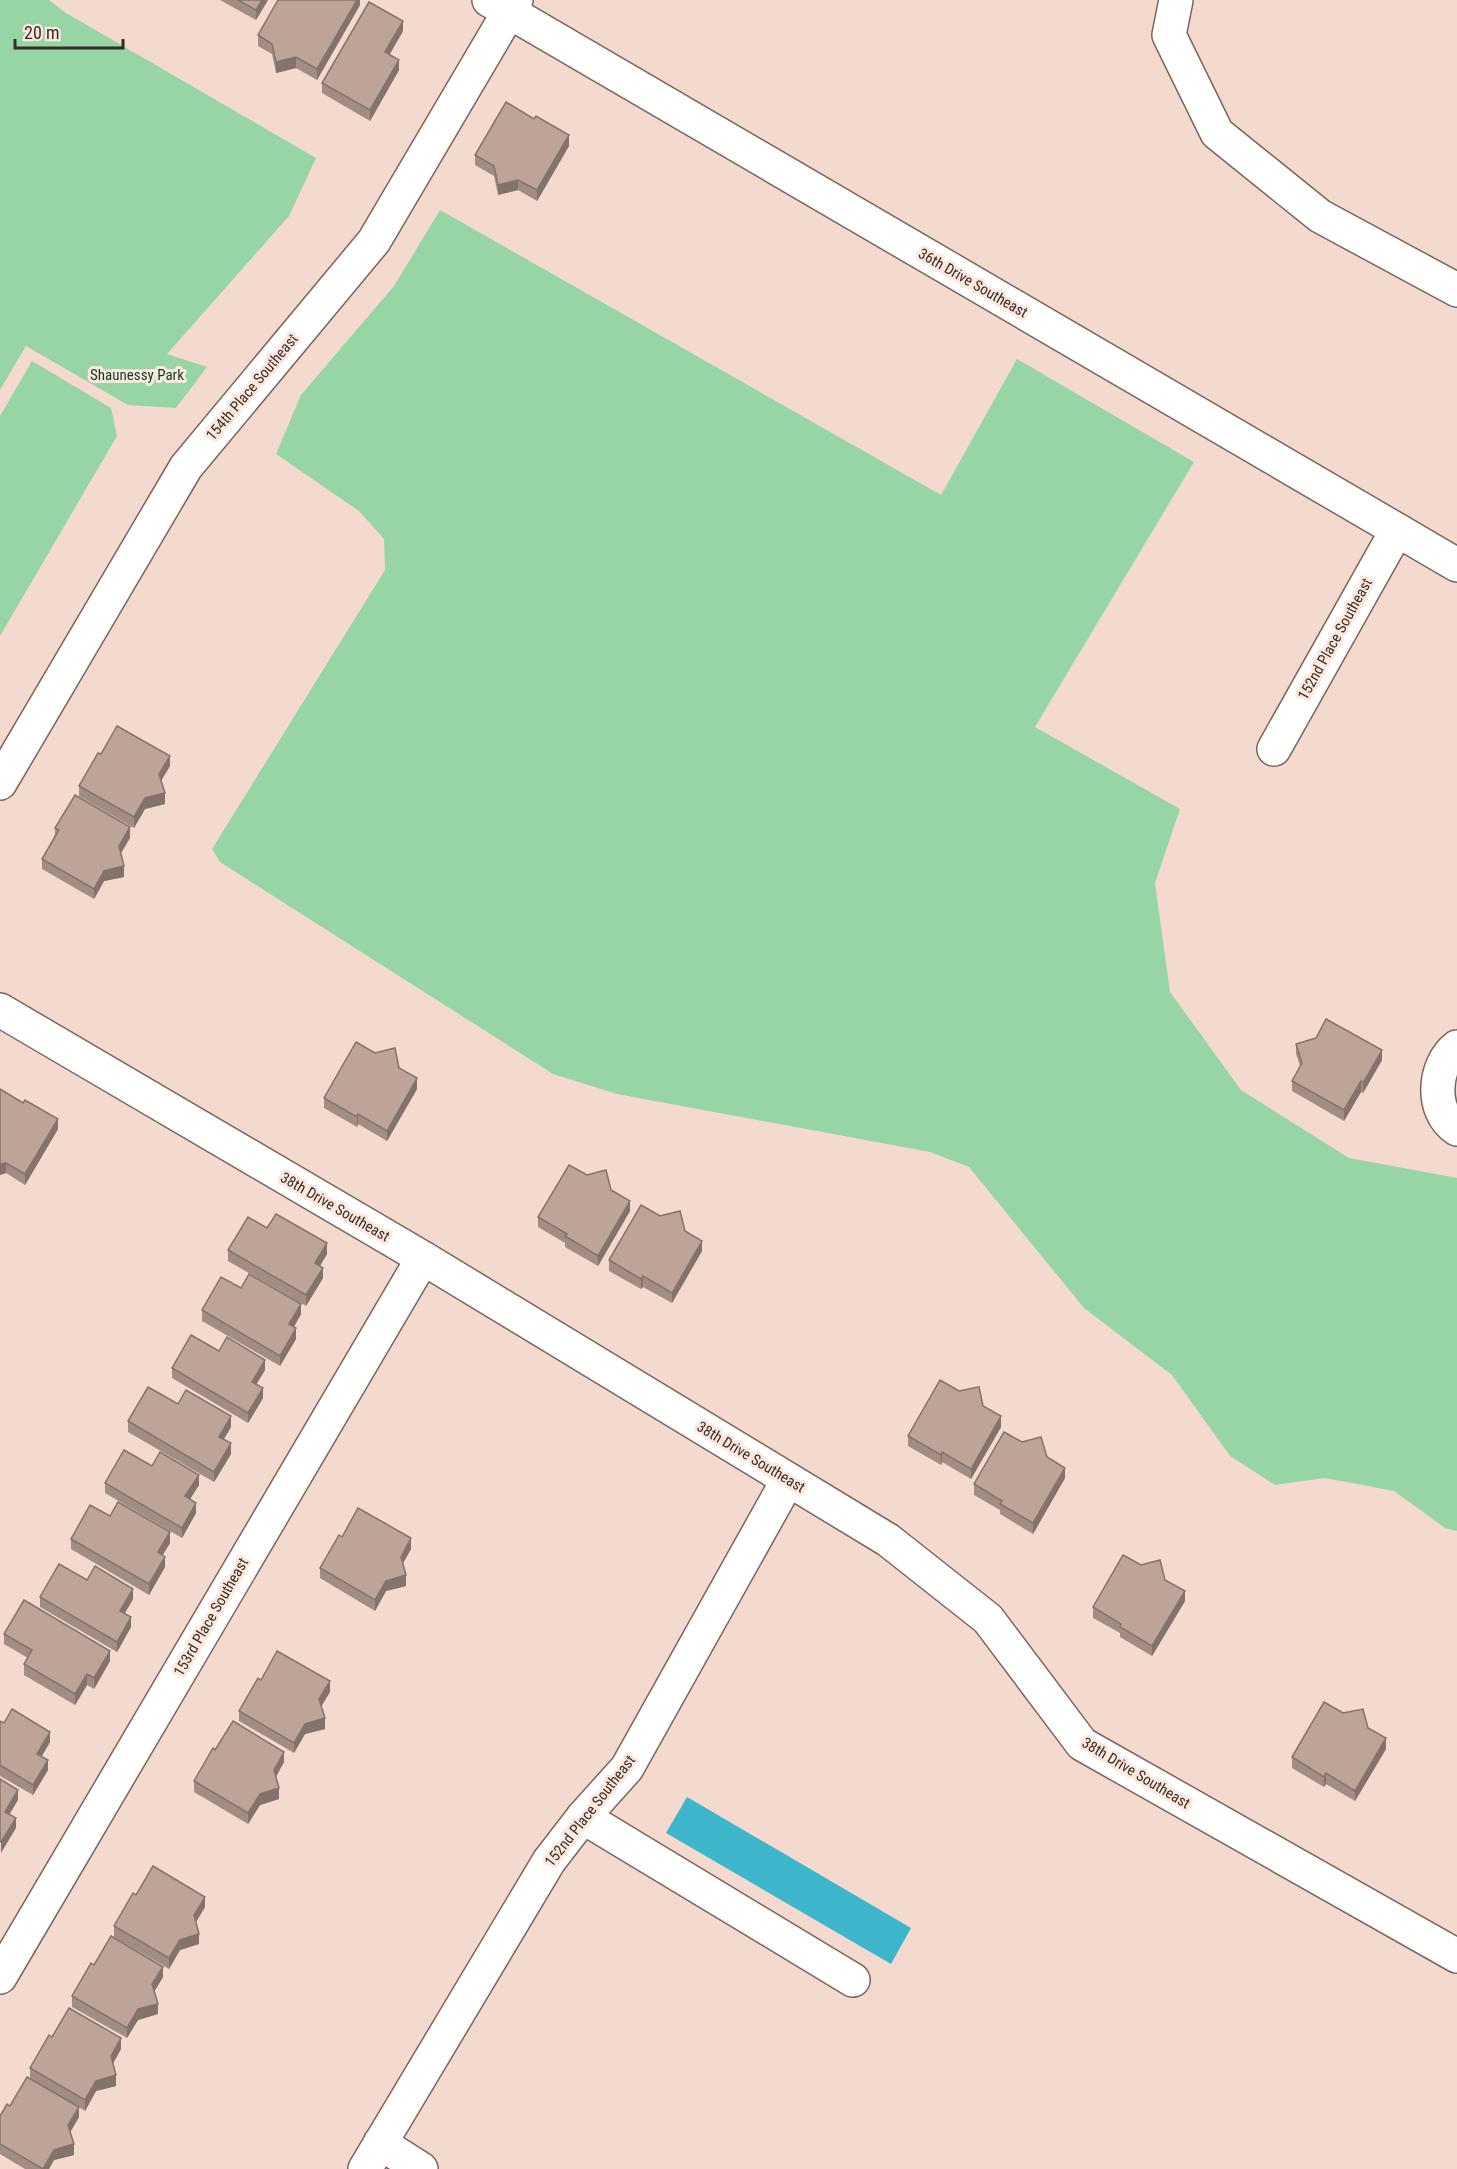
<svg xmlns="http://www.w3.org/2000/svg" width="1457" height="2169" viewBox="0 0 1457 2169" font-family="'Roboto Condensed',sans-serif">
	<rect width="100%" height="100%" fill="#f4dace"/>
	<g fill="#98d5a5">
		<path d="M0 0H49L66 13 316 158 289 216 167 354 207 367 176 408 128 405 26 346 0 390Z"/>
		<path d="M440 210 941 495 1017 359 1194 462 1035 727 1180 809 1155 883 1170 992 1241 1090 1349 1158 1457 1178V1531L1445 1528 1394 1491 1325 1478 1275 1485 1230 1456 1172 1375 1084 1308 969 1167 930 1152 617 1094 553 1074 220 862 212 849 385 570 384 539 359 511 276 454 301 395 394 286Z"/>
		<path d="M32 361 111 408 117 436 0 636V416Z"/>
	</g>
	<path fill="#3db6cc" d="M687 1797 911 1928 891 1964 666 1833Z"/>
	<g fill="none" stroke-linecap="round" stroke-linejoin="round">
		<defs>
			<g id="minor">
				<path d="M489 0 1457 565"/>
				<path d="M1176 0 1169 35 1217 133 1320 216 1457 290"/>
				<path d="M1274 749 1397 530"/>
				<path d="M0 783 186 467 374 241 516 0"/>
				<path d="M0 1010 423 1258 888 1540 988 1619 1082 1744 1457 1956"/>
				<path d="M1457 1047C1433 1065 1430 1112 1457 1129"/>
				<path d="M583 1817 853 1980"/>
				<path d="M0 1977 423 1258"/>
				<path d="M380 2143 421 2169"/>
				<path d="M365 2169 549 1861 583 1817 627 1768 788 1480"/>
			</g>
		</defs>
		<use href="#minor" stroke="#7b655a" stroke-width="36"/>
		<use href="#minor" stroke="#fff" stroke-width="33"/>
	</g>
	<g fill="#a28d83">
		<path d="M220 0H268L256 20Z"/>
		<path d="M360 0V5L317 80 296 68 276 73 272 54 258 46V35Z"/>
		<path d="M403 31 390 54 399 70 370 121 322 93V83Z"/>
		<path d="M569 146 537 201 518 190 498 195 494 176 475 165V155Z"/>
		<path d="M101 754 170 766 161 781 165 804 145 809 134 828 79 796V786Z"/>
		<path d="M55 828 130 838 121 853 124 877 104 881 94 899 42 869V859L55 835Z"/>
		<path d="M1296 1044 1382 1060 1363 1093 1361 1092 1344 1121 1292 1091V1081L1300 1066 1296 1054Z"/>
		<path d="M399 1068 417 1089 387 1141 358 1124 357 1127 324 1108V1098Z"/>
		<path d="M0 1089 58 1129 25 1185 6 1173 0 1175Z"/>
		<path d="M611 1190 630 1211 598 1266 565 1247V1243L538 1227V1217Z"/>
		<path d="M267 1228 327 1254 320 1266 323 1278 306 1306 228 1261V1250Z"/>
		<path d="M685 1231 702 1251 672 1303 643 1287 641 1289 609 1271V1260Z"/>
		<path d="M241 1288 301 1314 294 1327 296 1339 280 1366 202 1321V1310Z"/>
		<path d="M219 1351 265 1370 256 1384 263 1398 248 1423 172 1378V1368Z"/>
		<path d="M178 1404 231 1427 224 1439 231 1454 214 1482 128 1432V1421Z"/>
		<path d="M1001 1427 971 1479 942 1462 941 1465 908 1446V1436Z"/>
		<path d="M1047 1457 1065 1478 1033 1534 1000 1514V1510L974 1495V1484Z"/>
		<path d="M152 1466 199 1485 190 1499 196 1513 182 1538 105 1493V1483Z"/>
		<path d="M342 1537 411 1549 402 1564 406 1586 386 1591 375 1611 320 1578V1568Z"/>
		<path d="M71 1539 170 1543 162 1555 165 1567 149 1595 71 1549Z"/>
		<path d="M87 1580 133 1599 125 1613 131 1627 117 1652 40 1607V1597Z"/>
		<path d="M1165 1580 1185 1601 1152 1656 1120 1637V1633L1093 1618V1607Z"/>
		<path d="M4 1634 110 1661 94 1689 87 1685 75 1705 24 1675V1664L28 1658 4 1644Z"/>
		<path d="M261 1680 330 1692 321 1707 325 1729 305 1734 294 1753 239 1721V1711Z"/>
		<path d="M0 1721 50 1742 42 1756 48 1770 33 1795 0 1776Z"/>
		<path d="M1368 1728 1386 1749 1355 1801 1326 1784 1324 1787 1292 1768V1757Z"/>
		<path d="M215 1750 284 1762 276 1777 279 1799 260 1805 248 1824 194 1792V1781Z"/>
		<path d="M136 1895 205 1907 196 1922 199 1944 180 1950 169 1969 114 1937V1926Z"/>
		<path d="M94 1965 163 1977 154 1992 158 2014 138 2020 127 2038 72 2007V1996Z"/>
		<path d="M52 2037 121 2049 113 2063 116 2086 96 2091 85 2111 30 2078V2068Z"/>
		<path d="M10 2106 79 2117 70 2132 74 2155 54 2160 49 2169H25L0 2154V2116Z"/>
	</g>
	<g fill="#84736a">
		<path d="M262 0H268L256 20V10Z"/>
		<path d="M357 0H360V5L317 80V69Z"/>
		<path d="M403 21V31L385 62V52Z"/>
		<path d="M296 57V68L276 73V62Z"/>
		<path d="M399 60V70L370 121V110Z"/>
		<path d="M569 135V146L537 201V190Z"/>
		<path d="M518 180V190L498 195V185Z"/>
		<path d="M170 756V766L159 784V774Z"/>
		<path d="M165 793V804L145 809 134 828V817L145 798Z"/>
		<path d="M130 827V838L119 856V846Z"/>
		<path d="M124 866V877L104 881 94 899V889L104 871Z"/>
		<path d="M1382 1050V1060L1363 1093V1083Z"/>
		<path d="M417 1078V1089L387 1141V1131Z"/>
		<path d="M1361 1081V1092L1344 1121V1110Z"/>
		<path d="M358 1114V1124L357 1127V1117Z"/>
		<path d="M58 1119V1129L25 1185V1174Z"/>
		<path d="M6 1163V1173L0 1175V1164Z"/>
		<path d="M630 1201V1211L598 1266V1256Z"/>
		<path d="M702 1241V1251L672 1303V1293Z"/>
		<path d="M327 1243V1254L315 1274V1263Z"/>
		<path d="M323 1268V1278L306 1306V1295Z"/>
		<path d="M643 1276V1287L641 1289V1279Z"/>
		<path d="M301 1304V1314L289 1335V1324Z"/>
		<path d="M296 1328V1339L280 1366V1356Z"/>
		<path d="M265 1360V1370L252 1392V1382Z"/>
		<path d="M263 1388V1398L248 1423V1413Z"/>
		<path d="M231 1416V1427L219 1447V1437Z"/>
		<path d="M1001 1416V1427L971 1479V1469Z"/>
		<path d="M231 1443V1454L214 1482V1472Z"/>
		<path d="M942 1452V1462L941 1465V1455Z"/>
		<path d="M1065 1468V1478L1033 1534V1523Z"/>
		<path d="M199 1475V1485L185 1507V1496Z"/>
		<path d="M196 1503V1513L182 1538V1528Z"/>
		<path d="M170 1532V1543L158 1563V1552Z"/>
		<path d="M411 1538V1549L401 1567V1557Z"/>
		<path d="M165 1557V1567L149 1595V1584Z"/>
		<path d="M406 1575V1586L386 1591 375 1611V1600L386 1581Z"/>
		<path d="M133 1589V1599L120 1621V1611Z"/>
		<path d="M1185 1591V1601L1152 1656V1646Z"/>
		<path d="M131 1617V1627L117 1652V1642Z"/>
		<path d="M110 1651V1661L94 1689V1678Z"/>
		<path d="M87 1674V1685L75 1705V1694Z"/>
		<path d="M330 1681V1692L319 1710V1699Z"/>
		<path d="M325 1718V1729L305 1734 294 1753V1743L305 1724Z"/>
		<path d="M50 1732V1742L37 1764V1754Z"/>
		<path d="M1386 1738V1749L1355 1801V1791Z"/>
		<path d="M284 1752V1762L274 1780V1770Z"/>
		<path d="M48 1760V1770L33 1795V1785Z"/>
		<path d="M1326 1773V1784L1324 1787V1777Z"/>
		<path d="M279 1788V1799L260 1805 248 1824V1813L260 1794Z"/>
		<path d="M18 1790V1800L5 1822V1812Z"/>
		<path d="M16 1818V1828L1 1853V1842Z"/>
		<path d="M205 1897V1907L194 1925V1915Z"/>
		<path d="M199 1934V1944L180 1950 169 1969V1958L180 1940Z"/>
		<path d="M163 1967V1977L152 1995V1984Z"/>
		<path d="M158 2004V2014L138 2020 127 2038V2028L138 2009Z"/>
		<path d="M121 2038V2049L111 2067V2056Z"/>
		<path d="M116 2075V2086L96 2091 85 2111V2100L96 2081Z"/>
		<path d="M79 2107V2117L68 2136V2125Z"/>
		<path d="M74 2144V2155L54 2160 49 2169H43L54 2150Z"/>
	</g>
	<g fill="#bca498" stroke="#84736a" stroke-width="1.5">
		<path d="M238 0H262L256 10Z"/>
		<path d="M278 0H357L317 69 296 57 276 62 272 44 258 35Z"/>
		<path d="M369 2 403 21 385 52 399 60 370 110 322 83Z"/>
		<path d="M506 102 534 119 536 116 569 135 537 190 518 180 498 185 494 166 475 155Z"/>
		<path d="M117 726 170 756 159 774 165 793 145 798 134 817 79 786 98 753 101 754Z"/>
		<path d="M75 795 130 827 119 846 124 866 104 871 94 889 42 859 59 830 55 828Z"/>
		<path d="M1326 1019 1382 1050 1363 1083 1361 1081 1344 1110 1292 1081 1302 1063 1296 1044 1316 1038Z"/>
		<path d="M356 1042 375 1053 395 1048 399 1068 417 1078 387 1131 358 1114 357 1117 324 1098Z"/>
		<path d="M0 1089 23 1103 25 1100 58 1119 25 1174 6 1163 0 1164Z"/>
		<path d="M569 1165 587 1175 606 1170 611 1190 630 1201 598 1256 565 1236 567 1234 538 1217Z"/>
		<path d="M641 1205 660 1216 680 1211 685 1231 702 1241 672 1293 643 1276 641 1279 609 1260Z"/>
		<path d="M276 1214 327 1243 315 1263 323 1268 306 1295 228 1250 248 1217 267 1228Z"/>
		<path d="M249 1274 301 1304 289 1324 296 1328 280 1356 202 1310 221 1277 241 1288Z"/>
		<path d="M191 1335 219 1351 227 1337 265 1360 252 1382 263 1388 248 1413 172 1368Z"/>
		<path d="M940 1380 959 1391 979 1387 983 1406 1001 1416 971 1469 942 1452 941 1455 908 1436Z"/>
		<path d="M148 1387 178 1404 186 1390 231 1416 219 1437 231 1443 214 1472 128 1421Z"/>
		<path d="M1004 1432 1022 1442 1041 1437 1047 1457 1065 1468 1033 1523 1000 1504 1002 1501 974 1484Z"/>
		<path d="M124 1450 152 1466 160 1452 199 1475 185 1496 196 1503 182 1528 105 1483Z"/>
		<path d="M118 1502 170 1532 158 1552 165 1557 149 1584 71 1539 90 1505 110 1516Z"/>
		<path d="M358 1508 411 1538 401 1557 406 1575 386 1581 375 1600 320 1568 339 1535 342 1537Z"/>
		<path d="M1123 1555 1141 1565 1160 1560 1165 1580 1185 1591 1152 1646 1120 1627 1121 1624 1093 1607Z"/>
		<path d="M59 1564 87 1580 95 1566 133 1589 120 1611 131 1617 117 1642 40 1597Z"/>
		<path d="M24 1600 110 1651 94 1678 87 1674 75 1694 24 1664 32 1650 4 1634Z"/>
		<path d="M277 1651 330 1681 319 1699 325 1718 305 1724 294 1743 239 1711 258 1678 261 1680Z"/>
		<path d="M1324 1702 1343 1713 1363 1709 1368 1728 1386 1738 1355 1791 1326 1773 1324 1777 1292 1757Z"/>
		<path d="M12 1709 50 1732 37 1754 48 1760 33 1785 0 1765V1721L4 1723Z"/>
		<path d="M233 1721 284 1752 274 1770 279 1788 260 1794 248 1813 194 1781 213 1748 215 1750Z"/>
		<path d="M0 1779 18 1790 5 1812 16 1818 1 1842H0Z"/>
		<path d="M153 1866 205 1897 194 1915 199 1934 180 1940 169 1958 114 1926 133 1893 136 1895Z"/>
		<path d="M111 1936 163 1967 152 1984 158 2004 138 2009 127 2028 72 1996 91 1963 94 1965Z"/>
		<path d="M69 2008 121 2038 111 2056 116 2075 96 2081 85 2100 30 2068 49 2035 52 2037Z"/>
		<path d="M27 2077 79 2107 68 2125 74 2144 54 2150 43 2169 0 2144V2116L7 2104 10 2106Z"/>
	</g>
	<g text-anchor="middle" dominant-baseline="central" stroke-width="6" stroke-linejoin="round" paint-order="stroke">
		<g font-size="15" fill="#372d28" stroke="#fde8de">
			<text transform="translate(973 283) rotate(30)">36th Drive Southeast</text>
			<text transform="translate(252 387) rotate(-50)">154th Place Southeast</text>
			<text transform="translate(1335 639) rotate(-61)">152nd Place Southeast</text>
			<text transform="translate(335 1207) rotate(30)">38th Drive Southeast</text>
			<text transform="translate(751 1457) rotate(31)">38th Drive Southeast</text>
			<text transform="translate(211 1617) rotate(-60)">153rd Place Southeast</text>
			<text transform="translate(1136 1773) rotate(31)">38th Drive Southeast</text>
			<text transform="translate(590 1811) rotate(-52)">152nd Place Southeast</text>
		</g>
		<g font-size="15" fill="#063f1c" stroke="#fde8de">
			<text x="137" y="375">Shaunessy Park</text>
		</g>
	</g>
	<path d="M15 39v9h108v-9" fill="none" stroke="#372d28" stroke-width="3"/>
	<text x="24" y="39" font-size="18" fill="#372d28" stroke="#fde8de" stroke-width="4.5" paint-order="stroke">20 m</text>
</svg>
